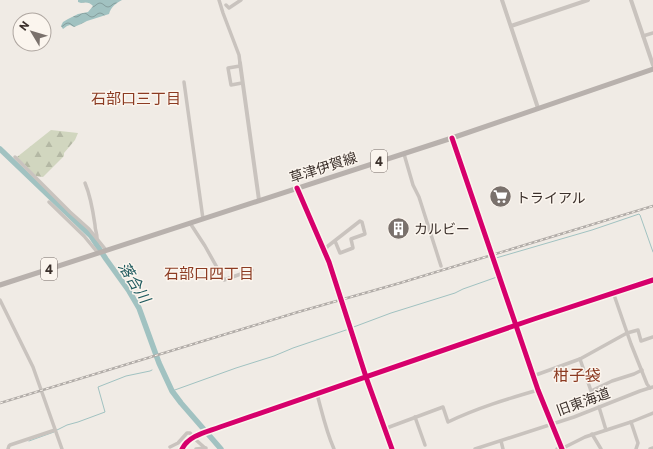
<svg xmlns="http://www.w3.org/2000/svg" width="653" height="449" viewBox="0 0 653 449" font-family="Commissioner,'Noto Sans JP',sans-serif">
	<defs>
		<pattern id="forest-firs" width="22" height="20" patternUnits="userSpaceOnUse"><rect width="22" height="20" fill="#d1d6bf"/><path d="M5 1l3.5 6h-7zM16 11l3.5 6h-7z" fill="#b4b8a4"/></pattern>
		<pattern id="water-waves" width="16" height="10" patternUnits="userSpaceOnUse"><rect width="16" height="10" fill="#a1c2c1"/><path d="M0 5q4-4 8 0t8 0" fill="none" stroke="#849e9d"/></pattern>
	</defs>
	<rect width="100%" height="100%" fill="#f0ebe5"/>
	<path fill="url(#forest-firs)" d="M51 130 78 133 75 140 64 153V156L43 177 36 176 17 157Z"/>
	<path fill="url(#water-waves)" d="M78 0H122C116 3 111 7 109 14L87 21 81 24 74 27 70 25 67 26 63 29 61 26 63 22 68 19 78 14 88 12 93 6C90 2 85 2 81 3L78 2Z"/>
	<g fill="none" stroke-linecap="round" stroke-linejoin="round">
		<g stroke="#a1c2c1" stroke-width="1">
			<path d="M500 275H502L496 258 592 230 639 214 640 215 653 252"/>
			<path d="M351 328 391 313 455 293 463 289 497 277"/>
			<path d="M172 391 236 368 274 356 293 348 349 329"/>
			<path d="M57 430 67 425 78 422 105 412 98 387 126 376 150 371 152 370"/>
			<path d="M29 441 54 432"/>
		</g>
		<path stroke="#a1c2c1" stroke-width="5.5" d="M0 149 91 236 106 259 129 291 139 308 159 363 172 391 181 403 221 449"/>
		<g stroke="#c9c3be" stroke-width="3.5">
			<path d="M219 0 223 13 239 55 240 63"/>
			<path d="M226 5 229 8 241 0"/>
			<path d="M643 36 653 33"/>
			<path d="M240 66 228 68 231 85 242 83"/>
			<path d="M184 82 203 219"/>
			<path d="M404 154 413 185 419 197 441 266"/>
			<path d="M15 157 70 212 89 229 106 250"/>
			<path d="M85 183C91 197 93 211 95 225 95 230 97 233 97 238"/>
			<path d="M49 202 84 236 98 253"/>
			<path d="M190 223 205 246 224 280 252 270"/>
			<path d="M325 250 328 246 360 221 362 222 365 234 351 239 353 248 340 253 335 241"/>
			<path d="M613 292 631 344 647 384 650 388"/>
			<path d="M0 300 33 367 62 449"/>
			<path d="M516 325 538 390 562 449"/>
			<path d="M580 359 591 391 612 381 634 374 642 370"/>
			<path d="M533 376 580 359 627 333 638 330 641 341 653 337"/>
			<path d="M317 394C322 412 326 431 334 449"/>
			<path d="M599 407 606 430"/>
			<path d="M415 417 425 445"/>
			<path d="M631 422 638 443 636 449"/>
			<path d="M384 429 443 407 448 422C477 408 507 399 538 390"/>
			<path d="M592 434 601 449"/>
			<path d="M196 440 205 448"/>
			<path d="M501 441 503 449"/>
			<path d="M170 447 178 443 187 433H190L191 434"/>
			<path d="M8 449 9 446 10 445 55 430"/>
			<path d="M196 449 205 448H206"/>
			<path d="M475 449 574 417 640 391 653 387"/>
			<path d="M557 449 563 448 585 437 631 422 653 413"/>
			<path d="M650 449 653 448"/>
		</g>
		<g stroke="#c9c3be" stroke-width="4">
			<path d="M502 0 538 108"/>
			<path d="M631 0 653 65"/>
			<path d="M511 26 588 0"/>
			<path d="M240 63 259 200"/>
			<path d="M452 138 516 325"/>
			<path d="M297 188 329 262 366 377 392 449"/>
			<path d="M182 449C189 435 207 432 220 427L534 319 653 280"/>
		</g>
		<path stroke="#b8b1ad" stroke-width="5" d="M0 285 452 138 653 69"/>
		<defs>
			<path id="rail" d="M0 403 298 312 400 283 653 206"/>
		</defs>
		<use href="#rail" stroke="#b1aca8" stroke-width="2.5"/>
		<use href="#rail" stroke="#fbf5ee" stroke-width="1" stroke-dasharray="3" stroke-linecap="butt"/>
		<defs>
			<g id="cycleway">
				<path d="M452 138 538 390 562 449"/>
				<path d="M297 188 329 262 366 377 392 449"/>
				<path d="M182 449C189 435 207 432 220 427L534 319 653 280"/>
			</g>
		</defs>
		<use href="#cycleway" stroke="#fbf5ee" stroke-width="8"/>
		<use href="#cycleway" stroke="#d6006c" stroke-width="5"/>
	</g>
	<defs>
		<symbol id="supermarket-disc" viewBox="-11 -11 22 22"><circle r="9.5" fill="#7a716c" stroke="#fbf5ee"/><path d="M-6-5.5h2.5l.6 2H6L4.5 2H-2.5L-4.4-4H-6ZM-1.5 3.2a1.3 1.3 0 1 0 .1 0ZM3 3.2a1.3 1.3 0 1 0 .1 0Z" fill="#fff"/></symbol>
		<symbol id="building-disc" viewBox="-11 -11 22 22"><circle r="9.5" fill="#7a716c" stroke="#fbf5ee"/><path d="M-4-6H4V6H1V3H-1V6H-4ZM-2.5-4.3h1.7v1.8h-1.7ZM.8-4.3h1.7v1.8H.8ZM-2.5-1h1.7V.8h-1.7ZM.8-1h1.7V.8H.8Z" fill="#fff"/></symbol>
	</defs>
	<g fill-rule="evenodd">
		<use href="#supermarket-disc" x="488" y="184" width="25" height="25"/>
		<use href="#building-disc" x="386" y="216" width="25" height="25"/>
	</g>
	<g text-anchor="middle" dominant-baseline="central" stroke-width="3" stroke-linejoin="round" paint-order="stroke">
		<g fill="#fbf5ee" stroke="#756b66" stroke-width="1">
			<rect x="371" y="150" width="16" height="22" rx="3"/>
			<rect x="41" y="258" width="16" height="22" rx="3"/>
		</g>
		<g font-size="13" font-weight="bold" fill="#3b302b">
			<text x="379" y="161">4</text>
			<text x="49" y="269">4</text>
		</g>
		<g font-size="14" fill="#3b302b" stroke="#fbf5ee">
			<text transform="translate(323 167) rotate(-18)">草津伊賀線</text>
			<text transform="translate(583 401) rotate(-20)">旧東海道</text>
		</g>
		<g font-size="14" fill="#3b302b" stroke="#fbf5ee" text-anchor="start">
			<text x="516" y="197">トライアル</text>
			<text x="414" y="228">カルビー</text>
		</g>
		<g font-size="15" fill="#8c3b22" stroke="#fbf5ee">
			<text x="136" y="98">石部口三丁目</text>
			<text x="209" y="273">石部口四丁目</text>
		</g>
		<g font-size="15" font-style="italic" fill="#1f5a5e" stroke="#fbf5ee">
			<text transform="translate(135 282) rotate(58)">落合川</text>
		</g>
		<g font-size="16" fill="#8c3b22" stroke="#fbf5ee">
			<text x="577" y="374">柑子袋</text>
		</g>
	</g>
	<g transform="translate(32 32) rotate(308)"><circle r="19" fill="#fbf5ee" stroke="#aea6a0"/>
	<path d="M0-3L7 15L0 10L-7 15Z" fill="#7a716c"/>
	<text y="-6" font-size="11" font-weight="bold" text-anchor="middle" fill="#3b302b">N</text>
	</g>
</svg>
